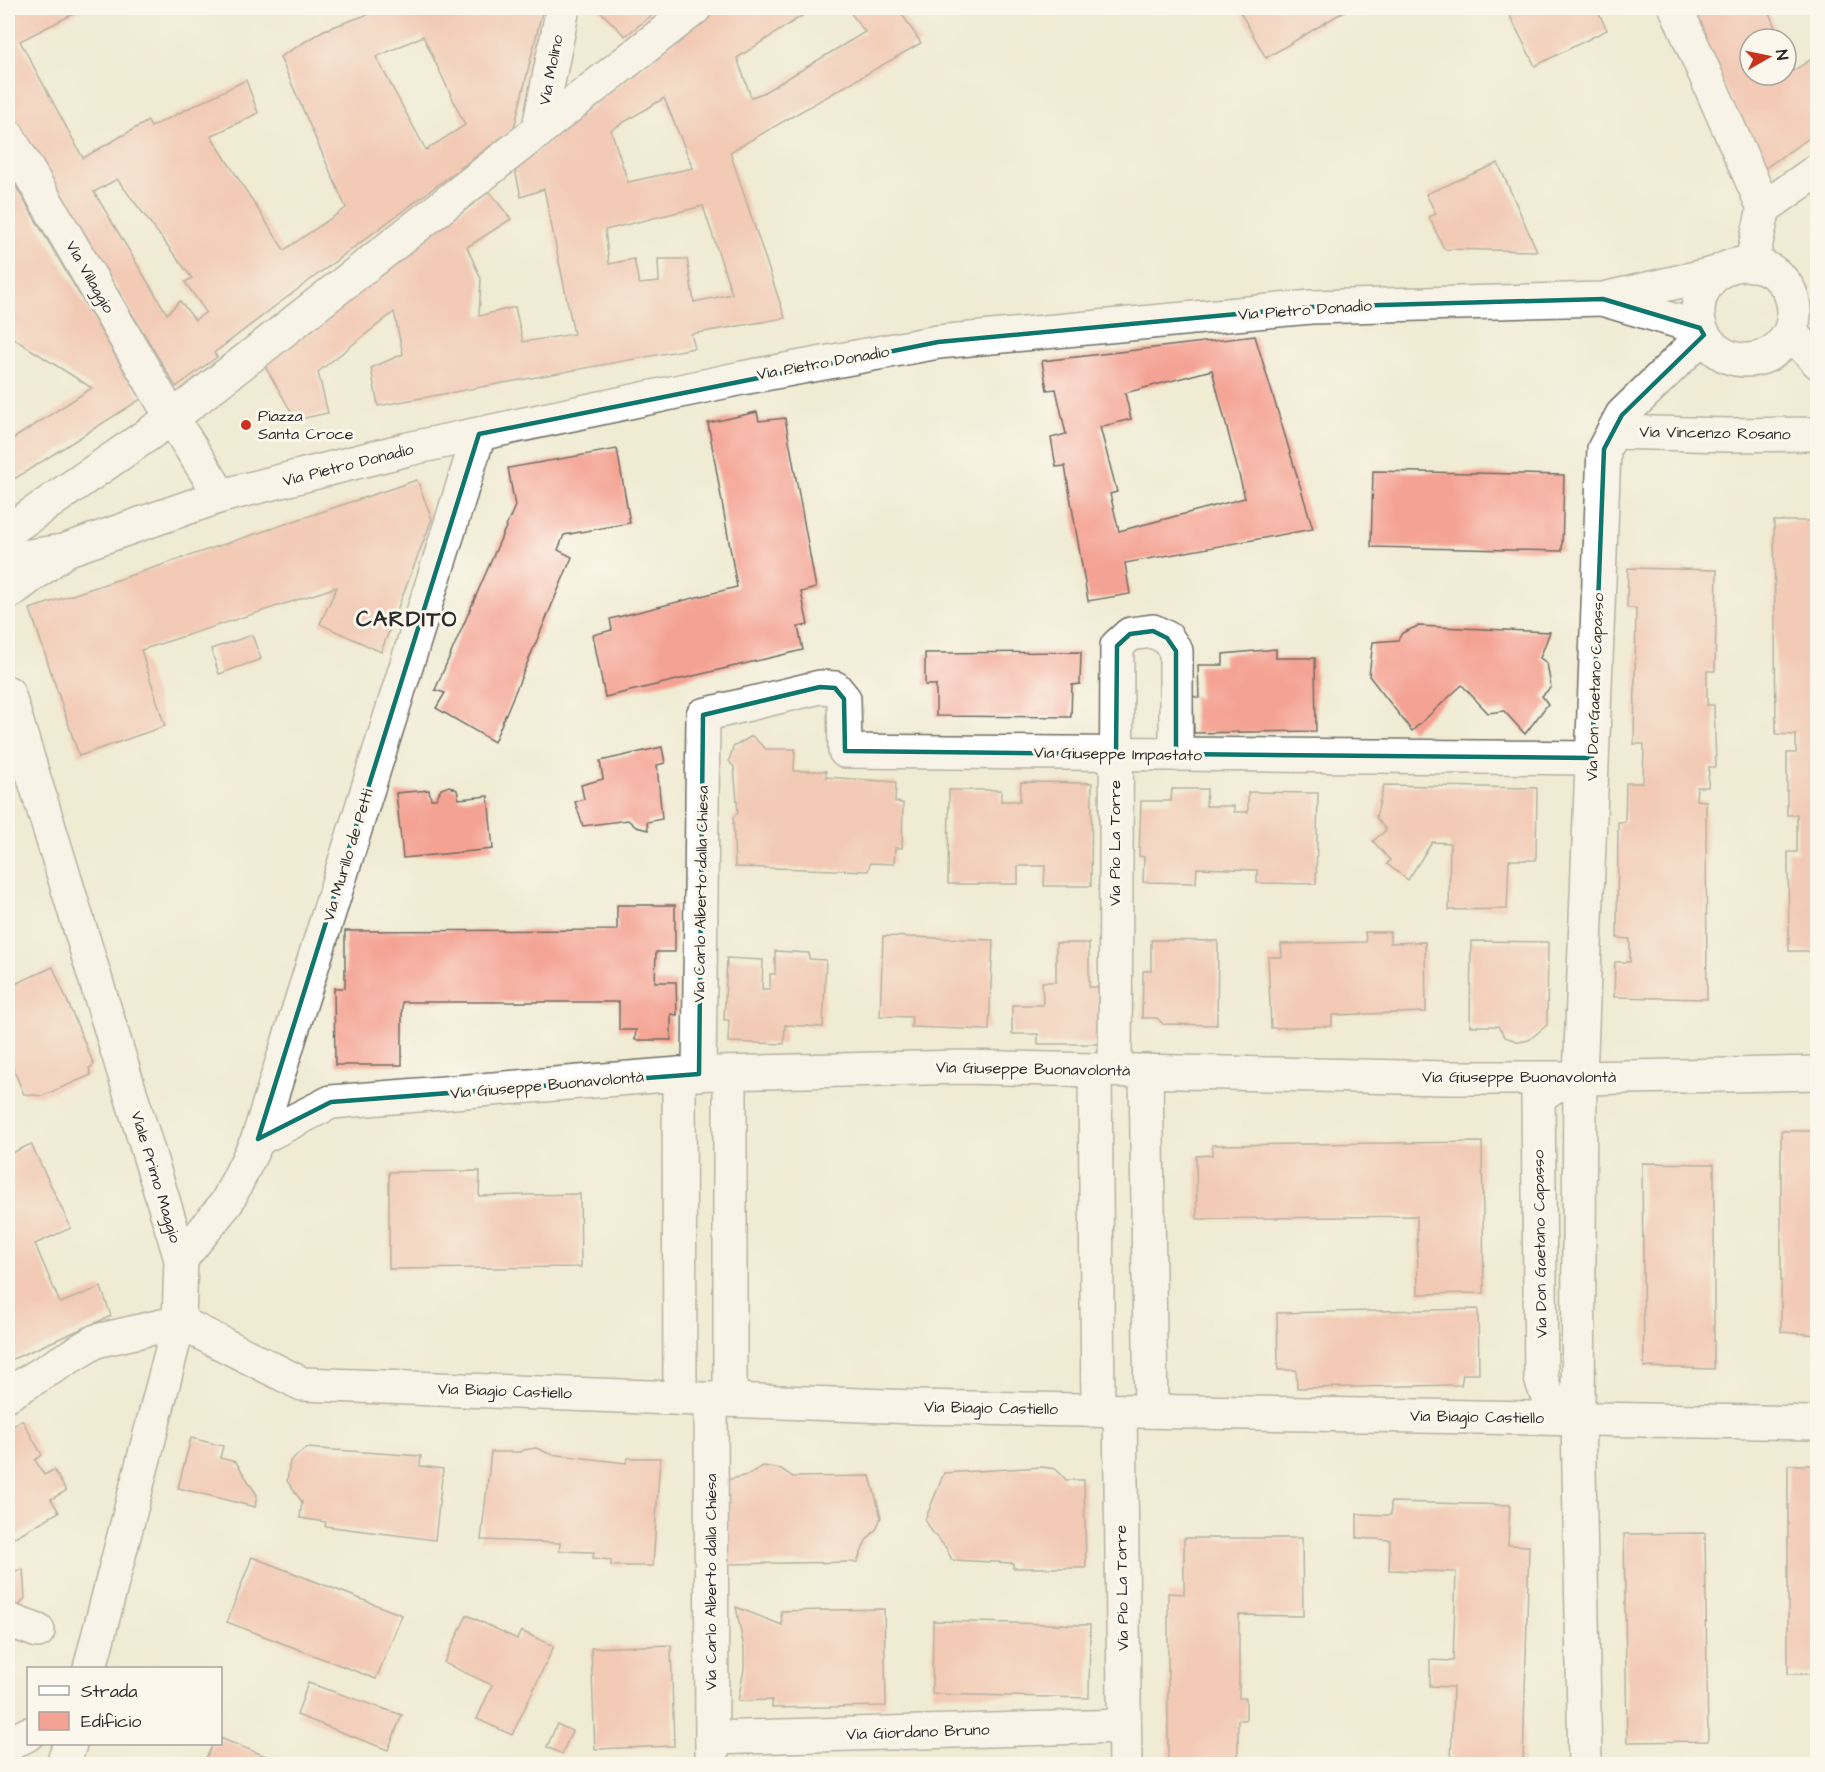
<svg xmlns="http://www.w3.org/2000/svg" width="1825" height="1772" viewBox="0 0 1825 1772" font-family="'Architects Daughter',sans-serif">
	<rect width="100%" height="100%" fill="#fbf7ec"/>
	<filter id="ink" filterUnits="userSpaceOnUse"><feTurbulence type="fractalNoise" baseFrequency=".0167" numOctaves="2"/><feDisplacementMap in="SourceGraphic" scale="12" xChannelSelector="R" yChannelSelector="G"/><feConvolveMatrix kernelMatrix="1 2 1 2 8 2 1 2 1" color-interpolation-filters="sRGB"/></filter>
	<filter id="wash" filterUnits="userSpaceOnUse"><feTurbulence type="fractalNoise" baseFrequency=".008" numOctaves="4" result="noise"/><feDisplacementMap in="SourceGraphic" scale="24" xChannelSelector="R" yChannelSelector="G"/><feGaussianBlur stdDeviation="1.35" result="paint"/><feColorMatrix in="noise" values="0 0 0 0 0 0 0 0 0 0 0 0 0 0 0 0 0 1.4 0 .05"/><feComposite in="paint" operator="in"/></filter>
	<g filter="url(#wash)">
		<rect width="100%" height="100%" fill="#f0ebd3"/>
		<g id="blocks">
			<g fill="#f4a293" fill-rule="evenodd">
				<path d="M8 8H85L20 41 83 158 148 121 151 127 246 80 258 113 211 136 284 250 346 208 280 57 324 30 386 8H543L514 128 274 307 214 353 217 357 176 387 8 107ZM423 36 465 125 426 150 376 57ZM117 179 192 278 185 282 206 312 195 320 180 301 167 314 94 192Z"/>
				<path d="M597 8H661L625 36Z"/>
				<path d="M715 8H814L737 58 751 97 763 93 865 32 847 8H898L921 43 730 152 785 318 691 334 695 348 378 406 371 368 403 354 394 312 318 372 328 413 296 420 262 361 488 190 511 219 467 247 481 279 479 316 515 307 523 342 574 334 544 189 521 197 515 169ZM664 98 693 168 628 182 611 130ZM703 206 732 294 694 302 687 259H658L659 282 639 284 634 259 609 264 605 230Z"/>
				<path d="M1238 8H1350L1266 58Z"/>
				<path d="M1506 8H1596L1607 30 1535 66Z"/>
				<path d="M1685 8H1767L1780 39H1750V75H1786V54L1793 71 1818 55V132L1765 168Z"/>
				<path d="M1498 163 1537 251 1444 249 1429 217 1436 214 1426 194Z"/>
				<path d="M8 173 141 399 8 483V442L92 388 8 335Z"/>
				<path d="M1255 336 1313 529 1125 563 1130 594 1088 601 1065 466 1056 467 1051 438 1066 434 1056 389 1047 390 1042 361ZM1212 370 1245 498 1119 531 1110 494 1117 492 1100 427 1131 419 1125 393Z"/>
				<path d="M757 412 759 421 785 418 816 588 801 592 808 625 798 627 803 650 605 697 593 635 612 630 610 619 737 587 708 423Z"/>
				<path d="M617 449 630 523 564 535 558 550 572 557 494 742 436 708 445 693 435 690 515 506 508 468Z"/>
				<path d="M1373 471 1564 475 1562 551 1371 547Z"/>
				<path d="M417 480 432 519 381 652 320 624 337 587 141 650 165 726 79 756 30 609Z"/>
				<path d="M1774 521H1818V951H1789L1788 852H1797V815H1787V753H1796V735L1776 734Z"/>
				<path d="M1628 568 1717 570 1715 671H1707V705H1714L1716 767H1709L1708 787H1697L1696 800 1706 801 1707 999 1614 997 1615 962H1630V939L1617 938 1618 822H1625L1626 783H1643L1644 744H1634L1636 608H1627Z"/>
				<path d="M1418 626 1550 632 1540 658 1547 663 1551 687 1542 696 1548 704 1525 734 1504 711 1488 713 1462 685 1412 731 1369 676 1373 642 1398 640 1402 633Z"/>
				<path d="M252 635 261 659 219 674 211 649Z"/>
				<path d="M1276 649V658H1315L1316 731 1194 733 1193 696 1199 698 1198 665H1223V654Z"/>
				<path d="M1081 652 1080 684 1072 685 1071 717 936 716V685H925V653Z"/>
				<path d="M752 736 766 749H795L794 771H826V777L896 782 895 802 903 803 902 848H895L894 864 870 863 868 871 735 867 733 817 738 813 734 767 729 761 733 747Z"/>
				<path d="M662 747 665 763 657 765 662 819 647 822 648 830 636 827 628 820 583 826 575 802 584 799 581 785 603 779 600 761Z"/>
				<path d="M1021 782 1092 783 1091 886H1044L1045 866H1018V884H948L949 790H1001V801H1020Z"/>
				<path d="M1384 785 1537 788 1536 860H1509L1507 909 1449 910 1450 843 1432 842 1408 880 1387 864 1390 860 1373 841 1386 830 1376 817Z"/>
				<path d="M449 786 457 790 459 799 488 796 493 849 403 858 396 793 429 790 431 799H436L441 789Z"/>
				<path d="M1172 789H1207L1206 806H1234V812H1248V792L1318 793 1316 884 1257 883V870L1197 868 1196 883 1143 882 1144 857 1139 856 1141 801H1171Z"/>
				<path d="M617 905H675V952H656L655 982H676L677 1015 671 1014V1040H635L636 1030H619V1002H402V1065H335L334 988H345V931L617 930Z"/>
				<path d="M1365 932H1390V943L1425 942 1426 1012 1332 1015V1026L1271 1028 1268 957H1282L1281 944 1366 942Z"/>
				<path d="M883 936 993 940 989 1030 911 1027 912 1017 880 1016Z"/>
				<path d="M1151 940 1218 941 1217 1025 1163 1024 1157 1018H1142L1143 971H1151Z"/>
				<path d="M1471 941 1548 942 1547 1025 1529 1040 1519 1042 1505 1037 1498 1026H1470Z"/>
				<path d="M1056 943H1089V987H1098V1044H1038V1034H1012V1005H1043L1042 982H1056Z"/>
				<path d="M775 951 809 953V959L826 960 823 1027 785 1025 784 1044 728 1042 729 1020H724L727 958 763 960 762 989H770V974H775Z"/>
				<path d="M53 967 94 1065 89 1068 91 1075 42 1096 24 1094 8 1057V987Z"/>
				<path d="M1781 1131H1818V1335L1781 1332Z"/>
				<path d="M1482 1142 1484 1293 1418 1294 1417 1216 1197 1219 1196 1156 1212 1155V1145Z"/>
				<path d="M31 1144 71 1228 35 1244 60 1303 101 1287 111 1316 8 1361V1155Z"/>
				<path d="M1642 1163 1714 1164V1369L1644 1367Z"/>
				<path d="M480 1171 479 1196 580 1194 581 1267 389 1269V1172Z"/>
				<path d="M1478 1309 1479 1374H1463L1461 1385 1297 1388 1296 1370H1278L1277 1313Z"/>
				<path d="M22 1420 42 1455 35 1460 44 1475 54 1470 66 1491 51 1499 59 1512 8 1541V1429Z"/>
				<path d="M191 1438 223 1446 220 1458 236 1462 257 1495 255 1507 178 1488Z"/>
				<path d="M306 1448 421 1456 420 1466 443 1469 435 1540 325 1526 326 1522 300 1518 302 1502 287 1481 290 1461Z"/>
				<path d="M536 1448 550 1454 626 1463 628 1458H660L653 1566H611V1560L593 1558 594 1552 559 1551 560 1543 481 1540 491 1452H521L524 1450Z"/>
				<rect x="1788" y="1465" width="30" height="209"/>
				<path d="M763 1466 781 1469 793 1477 870 1476 881 1517 877 1528 866 1541 857 1562 728 1564 727 1480 747 1475Z"/>
				<path d="M1042 1467 1056 1469 1066 1480H1084L1086 1568H1013V1563L952 1560 946 1548 933 1533 925 1520 944 1473Z"/>
				<path d="M1391 1502 1510 1505 1508 1545 1529 1546 1523 1764H1451L1453 1687 1430 1686V1660L1453 1661 1456 1572 1389 1570 1390 1540 1357 1538V1514L1391 1515Z"/>
				<path d="M1705 1533 1708 1741 1627 1742 1624 1534Z"/>
				<path d="M1184 1538H1302L1303 1616 1239 1615V1698H1246V1720H1238V1764H1168V1593L1184 1594Z"/>
				<path d="M252 1557 402 1615 376 1679 227 1622Z"/>
				<path d="M23 1569 25 1598 19 1606 8 1602V1573Z"/>
				<path d="M736 1607 782 1625 781 1611 884 1609 886 1706 772 1708V1700L738 1701 744 1669V1648Z"/>
				<path d="M467 1615 517 1639 521 1631 554 1646 512 1735 477 1719 492 1685 444 1663Z"/>
				<path d="M933 1621 1090 1625 1089 1698 932 1694Z"/>
				<path d="M671 1645 674 1746 595 1749 591 1648Z"/>
				<path d="M308 1683 402 1715 388 1750 297 1715Z"/>
				<path d="M557 1724 572 1731 562 1754 547 1747Z"/>
				<path d="M220 1738 286 1764H203L213 1744H220Z"/>
			</g>
		</g>
	</g>
	<g filter="url(#ink)">
		<use href="#blocks" fill-opacity="0" stroke="#706e66" stroke-width="1.5"/>
		<g fill="none" stroke-linecap="round" stroke-linejoin="round">
			<defs>
				<g id="minor">
					<path d="M1676 8 1764 208"/>
					<path d="M538 132 563 8"/>
					<path d="M8 136 172 418 221 496"/>
					<path d="M1764 208 1818 170"/>
					<path d="M1751 265 1764 208"/>
					<path d="M1790 332 1818 362"/>
					<path d="M1613 432 1728 435 1818 434"/>
					<path d="M8 531 172 418 695 8"/>
					<path d="M8 693 181 1259 179 1322 90 1668"/>
					<path d="M1095 1070 1098 1410"/>
					<path d="M1115 1070 1117 646 1130 634 1153 631 1167 638 1176 651V754"/>
					<path d="M1146 1071 1151 1411"/>
					<path d="M679 1074 680 1398"/>
					<path d="M699 1074 703 715 820 687 835 688 844 699 845 751 1592 758"/>
					<path d="M1576 1079 1553 1087 1538 1097 1541 1378 1550 1404 1578 1419"/>
					<path d="M258 1139 331 1102 679 1074 962 1067 1446 1078H1580L1818 1073"/>
					<path d="M181 1259 227 1202 258 1139 479 434"/>
					<path d="M8 1394 96 1341 179 1322 302 1384 914 1407 1818 1423"/>
					<path d="M711 1399 712 1764"/>
					<path d="M730 1400V1073"/>
					<path d="M1120 1411 1125 1764"/>
					<path d="M8 1620 38 1631"/>
					<path d="M712 1738 1124 1726"/>
					<path d="M8 1745 28 1734"/>
					<path d="M63 1764 70 1744"/>
					<path d="M1585 1764 1578 1419 1580 1078 1604 449 1622 415 1704 335"/>
				</g>
				<g id="major">
					<circle cx="1746" cy="312" r="48"/>
					<path d="M1605 300 1700 328"/>
					<path d="M8 559 63 551 221 496 408 449 742 378 938 342 1311 307 1603 299 1717 273"/>
					<path d="M11 591 62 553"/>
				</g>
			</defs>
			<use href="#minor" stroke="#706e66" stroke-width="36"/>
			<use href="#major" stroke="#706e66" stroke-width="36"/>
			<use href="#minor" stroke="#fff" stroke-width="33"/>
			<use href="#major" stroke="#fff" stroke-width="33"/>
		</g>
	</g>
	<path d="M0 0H1825V1772H0ZM1603 299 1700 328 1704 335 1622 415 1604 449 1592 758 1176 754V651L1167 638 1153 631 1130 634 1117 646 1116 754 845 751 844 699 835 688 820 687 703 715 699 1074 331 1102 258 1139 479 434 938 342 1311 307Z" fill="#f0ebd3" fill-opacity=".55" fill-rule="evenodd"/>
	<path fill="none" stroke="#0f766e" stroke-width="4.5" stroke-linejoin="round" d="M1603 299 1700 328 1704 335 1622 415 1604 449 1592 758 1176 754V651L1167 638 1153 631 1130 634 1117 646 1116 754 845 751 844 699 835 688 820 687 703 715 699 1074 331 1102 258 1139 479 434 938 342 1311 307Z"/>
	<circle fill="#c8321e" stroke="#fbf7ec" stroke-width="2" cx="246" cy="425" r="6"/>
	<g text-anchor="middle" dominant-baseline="central" stroke-width="6" stroke-linejoin="round" paint-order="stroke">
		<g font-size="16" fill="#2b2b2b" stroke="#fbf7ec">
			<text transform="translate(551 70) rotate(-79)">Via Molino</text>
			<text transform="translate(90 277) rotate(60)">Via Villaggio</text>
			<text transform="translate(1305 310) rotate(-4)">Via Pietro Donadio</text>
			<text transform="translate(823 363) rotate(-10)">Via Pietro Donadio</text>
			<text transform="translate(1715 433) rotate(1)">Via Vincenzo Rosano</text>
			<text transform="translate(348 465) rotate(-14)">Via Pietro Donadio</text>
			<text transform="translate(1595 687) rotate(-88)">Via Don Gaetano Capasso</text>
			<text transform="translate(1118 754) rotate(1)">Via Giuseppe Impastato</text>
			<text transform="translate(1115 843) rotate(-90)">Via Pio La Torre</text>
			<text transform="translate(348 855) rotate(-73)">Via Murillo de Petti</text>
			<text transform="translate(701 894) rotate(-89)">Via Carlo Alberto dalla Chiesa</text>
			<text transform="translate(1033 1069) rotate(1)">Via Giuseppe Buonavolontà</text>
			<text x="1519" y="1077">Via Giuseppe Buonavolontà</text>
			<text transform="translate(547 1085) rotate(-5)">Via Giuseppe Buonavolontà</text>
			<text transform="translate(156 1177) rotate(73)">Viale Primo Maggio</text>
			<text transform="translate(1540 1244) rotate(-91)">Via Don Gaetano Capasso</text>
			<text transform="translate(505 1391) rotate(2)">Via Biagio Castiello</text>
			<text transform="translate(991 1408) rotate(1)">Via Biagio Castiello</text>
			<text transform="translate(1477 1417) rotate(1)">Via Biagio Castiello</text>
			<text transform="translate(711 1582) rotate(-90)">Via Carlo Alberto dalla Chiesa</text>
			<text transform="translate(1122 1588) rotate(-91)">Via Pio La Torre</text>
			<text transform="translate(918 1732) rotate(-2)">Via Giordano Bruno</text>
		</g>
		<g font-size="16" fill="#2b2b2b" stroke="#fbf7ec" text-anchor="start">
			<text x="258" y="416">Piazza<tspan x="258" dy="18">Santa Croce</tspan></text>
		</g>
		<g font-size="22" font-weight="bold" letter-spacing="1.5" fill="#2b2b2b" stroke="#fbf7ec">
			<text x="407" y="619">CARDITO</text>
		</g>
	</g>
	<rect width="1825" height="1772" fill="none" stroke="#fbf7ec" stroke-width="30"/>
	<rect x="27" y="1667" width="195" height="78" fill="#fbf7ec" stroke="#a8a59f" stroke-width="1.5"/>
	<rect x="39" y="1686" width="30" height="9" fill="#ffffff" stroke="#a8a59f" stroke-width="1.5"/>
	<text x="81" y="1697" font-size="18" fill="#2b2b2b">Strada</text>
	<rect x="39" y="1712" width="30" height="18" fill="#f4a293" stroke="#a8a59f" stroke-width="1.5"/>
	<text x="81" y="1727" font-size="18" fill="#2b2b2b">Edificio</text>
	<g transform="translate(1768 57) rotate(81)"><circle r="28" fill="#fbf7ec" stroke="#a8a59f" stroke-width="1.5"/>
	<path d="M0-4.5L10 22L0 15L-10 22Z" fill="#c8321e"/>
	<text y="-9" font-size="16" font-weight="bold" text-anchor="middle" fill="#2b2b2b">N</text>
	</g>
</svg>
